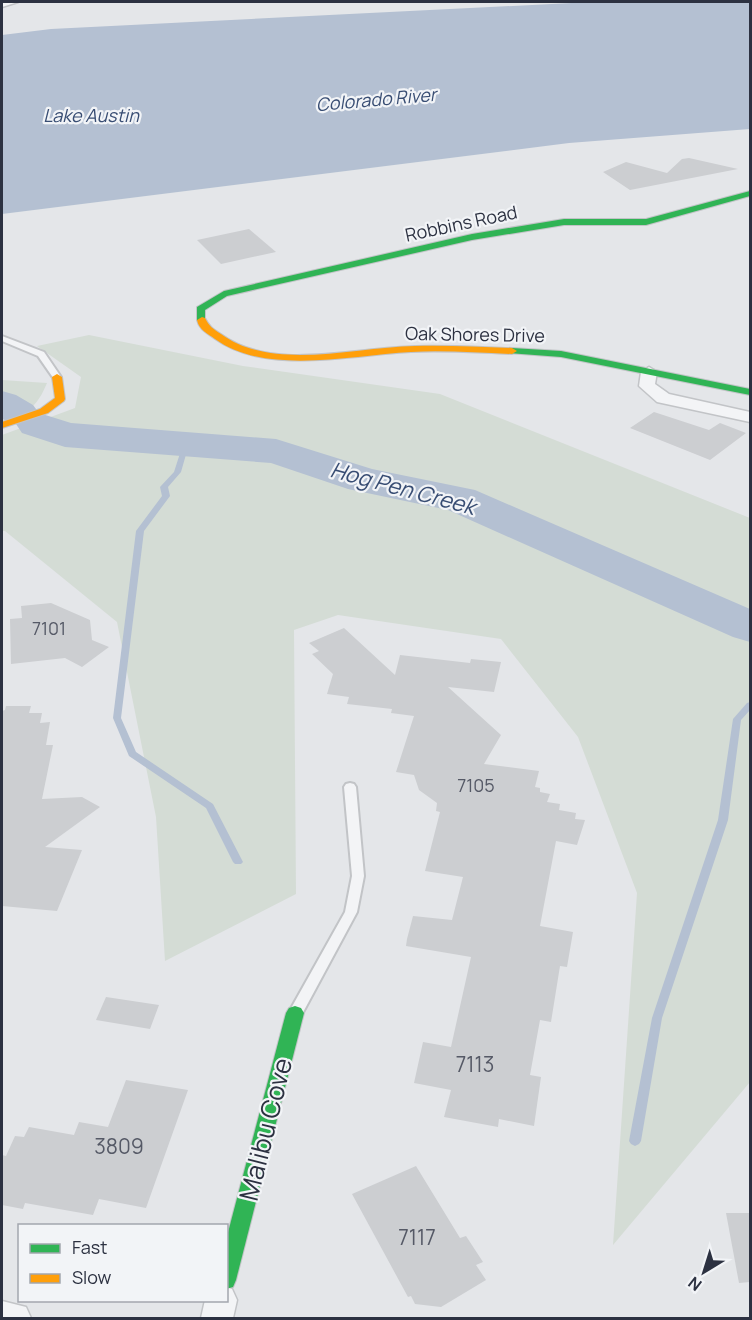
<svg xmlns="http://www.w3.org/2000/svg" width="752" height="1320" viewBox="0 0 752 1320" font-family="Manrope,sans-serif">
	<rect width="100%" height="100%" fill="#e4e6e9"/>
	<g fill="#d4dcd5">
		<path d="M89 335 243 366 440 394 750 518V1082L613 1245 637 893 578 737 501 639 338 615 294 630 296 894 165 961 156 817 117 622 5 531H2V435L75 408 81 377 37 346Z"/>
		<path d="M2 380 47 383C36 409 28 412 2 419Z"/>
	</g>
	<path fill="#b4c0d2" d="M591 2H750V129L569 143 2 214V35L51 29Z"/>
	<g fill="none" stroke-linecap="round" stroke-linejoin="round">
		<g fill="#b4c0d2" fill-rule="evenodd">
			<path d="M186 442 189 444 181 472 168 487 170 496 144 531 121 718 136 752 213 804 243 862 241 864H235L233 862 206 808 129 756 113 718 136 531 162 496 160 487 174 472 183 444Z"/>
			<path d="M750 702V710L741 720 728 820 662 1018 641 1141 639 1144 635 1146 631 1144 629 1141 652 1018 718 820 733 719 747 703Z"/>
		</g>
		<path fill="#b4c0d2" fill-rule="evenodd" d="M2 391 16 395 33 405 39 413 71 423 276 439 372 469 475 490 750 609V642L733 637 448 510 348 489 271 463 65 447 22 433 16 424 2 419Z"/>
	</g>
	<g fill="#ccced1">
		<path d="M689 158 738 169 630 190 603 172 626 162 667 173 682 159Z"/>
		<path d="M249 229 276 252 221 264 197 240Z"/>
		<path d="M654 412 709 430 720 423 746 433 710 460 630 428Z"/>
		<path d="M51 603 90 620 92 640 109 647 82 667 65 658 11 664 10 619 22 618 21 606Z"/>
		<path d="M344 628 395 675 400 655 470 663 471 659 501 662 494 692 448 687 501 735 484 764 539 771 535 787 540 788V792L550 794 547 802 560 804 559 810 576 813 575 819 585 820 577 845 556 841 540 926 573 932 567 967 560 966 551 1022 540 1020 530 1075 541 1077 534 1126 499 1119 498 1127 444 1117 451 1090 414 1083 423 1042 451 1047 471 957 406 946 407 939 413 916 452 920 463 877 425 871 440 812 436 811 437 803 419 790 414 775 396 772 414 716 391 713 392 709 347 704 349 697 327 694 333 674 312 654 319 651 309 643Z"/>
		<path d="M6 706H31L29 713H42L40 723 50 722 46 745H53L42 799 82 797 100 807 45 847 82 850 57 911 2 906V711L5 710Z"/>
		<path d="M106 997 159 1005 150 1029 96 1020Z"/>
		<path d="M126 1080 188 1090 146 1208 99 1199 93 1215 25 1203 23 1209 2 1205V1155L6 1156 15 1136 24 1137 29 1127 74 1135 79 1122 108 1127Z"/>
		<path d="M416 1166 460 1238 466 1236 483 1262 476 1265 486 1280 441 1307 415 1304 411 1296 408 1297 352 1194Z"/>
		<path d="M726 1213H750V1282L739 1283Z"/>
	</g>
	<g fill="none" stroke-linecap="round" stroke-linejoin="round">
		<defs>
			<g id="lane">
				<path d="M2 336 44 352 61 377 60 379H54L38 356 2 341Z"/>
				<path d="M350 783 354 784 356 787 364 876 357 912 301 1016 296 1017 291 1016 289 1012 345 912 352 876 344 787 346 784Z"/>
			</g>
			<g id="street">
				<path d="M2 2H18L2 7Z"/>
				<path d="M649 367 657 372 655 384 669 394 750 412V422L657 402 639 386 641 372Z"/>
				<path d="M226 1287 232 1289 237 1300 233 1318H201L205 1300H226Z"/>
				<path d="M2 1301 26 1307 31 1318H2Z"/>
			</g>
			<g id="fast">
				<path d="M750 191V196L646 225H564L472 240 227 296 205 310V322L197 320V307L224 291 472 234 564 219H646Z"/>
				<path d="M512 348 561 351 750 389V395L561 357 508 353 507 351Z"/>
				<path d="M295 1006 301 1008 304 1013 236 1280 233 1287 226 1289V1240L286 1013 289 1008Z"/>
			</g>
			<g id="slow">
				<path d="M202 317 205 318C209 326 213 329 221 334 273 372 354 347 415 346 447 345 480 347 512 348L517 351 512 354C479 353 445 350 411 352 352 355 266 376 215 339 207 333 199 330 197 320Z"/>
				<path d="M57 374 62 377 65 399 64 401 48 413 2 428V422L40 409 55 398 52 377Z"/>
			</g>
		</defs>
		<use href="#lane" stroke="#c2c4c7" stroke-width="4"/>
		<use href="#street" stroke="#c2c4c7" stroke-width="3"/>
		<use href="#fast" stroke="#c2c4c7" stroke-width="2"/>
		<use href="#slow" stroke="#c2c4c7" stroke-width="2"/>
		<use href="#lane" fill="#f3f4f6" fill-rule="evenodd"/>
		<use href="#street" fill="#f3f4f6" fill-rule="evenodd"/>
		<use href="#fast" fill="#30b455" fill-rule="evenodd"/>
		<use href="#slow" fill="#ff9f0a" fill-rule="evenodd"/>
	</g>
	<g text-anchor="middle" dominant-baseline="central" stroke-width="4.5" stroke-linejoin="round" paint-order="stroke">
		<g font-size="18" font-style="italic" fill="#384d73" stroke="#f2f4f7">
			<text transform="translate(376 99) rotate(-5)">Colorado River</text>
			<text x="91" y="115">Lake Austin</text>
		</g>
		<g font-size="18" fill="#2c3141" stroke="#f2f4f7">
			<text transform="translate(461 223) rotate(-12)">Robbins Road</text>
			<text transform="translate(475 334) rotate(1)">Oak Shores Drive</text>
		</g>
		<g font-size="18" fill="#555966">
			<text x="49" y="628">7101</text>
			<text x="476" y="785">7105</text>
		</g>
		<g font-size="21" fill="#555966">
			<text x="475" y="1064">7113</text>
			<text x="119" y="1146">3809</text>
			<text x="417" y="1237">7117</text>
		</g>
		<g font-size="22" font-style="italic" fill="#384d73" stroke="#f2f4f7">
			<text transform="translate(403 488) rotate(15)">Hog Pen Creek</text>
		</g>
		<g font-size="26" fill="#2c3141" stroke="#f2f4f7">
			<text transform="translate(265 1129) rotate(-76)">Malibu Cove</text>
		</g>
	</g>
	<rect width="752" height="1320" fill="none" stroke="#2c3141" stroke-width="6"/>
	<rect x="18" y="1224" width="210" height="78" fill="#f2f4f7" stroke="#a3a6ae" stroke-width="1.5"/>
	<rect x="30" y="1244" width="30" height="9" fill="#30b455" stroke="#a3a6ae" stroke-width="1.5"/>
	<text x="72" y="1254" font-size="18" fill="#2c3141">Fast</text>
	<rect x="30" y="1274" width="30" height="9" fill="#ff9f0a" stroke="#a3a6ae" stroke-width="1.5"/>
	<text x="72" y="1284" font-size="18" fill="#2c3141">Slow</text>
	<g transform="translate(704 1272) rotate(218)" stroke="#f2f4f7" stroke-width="4.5" paint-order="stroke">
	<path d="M0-4.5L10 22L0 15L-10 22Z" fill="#2c3141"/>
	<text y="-9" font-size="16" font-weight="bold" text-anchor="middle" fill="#2c3141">N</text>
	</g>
</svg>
